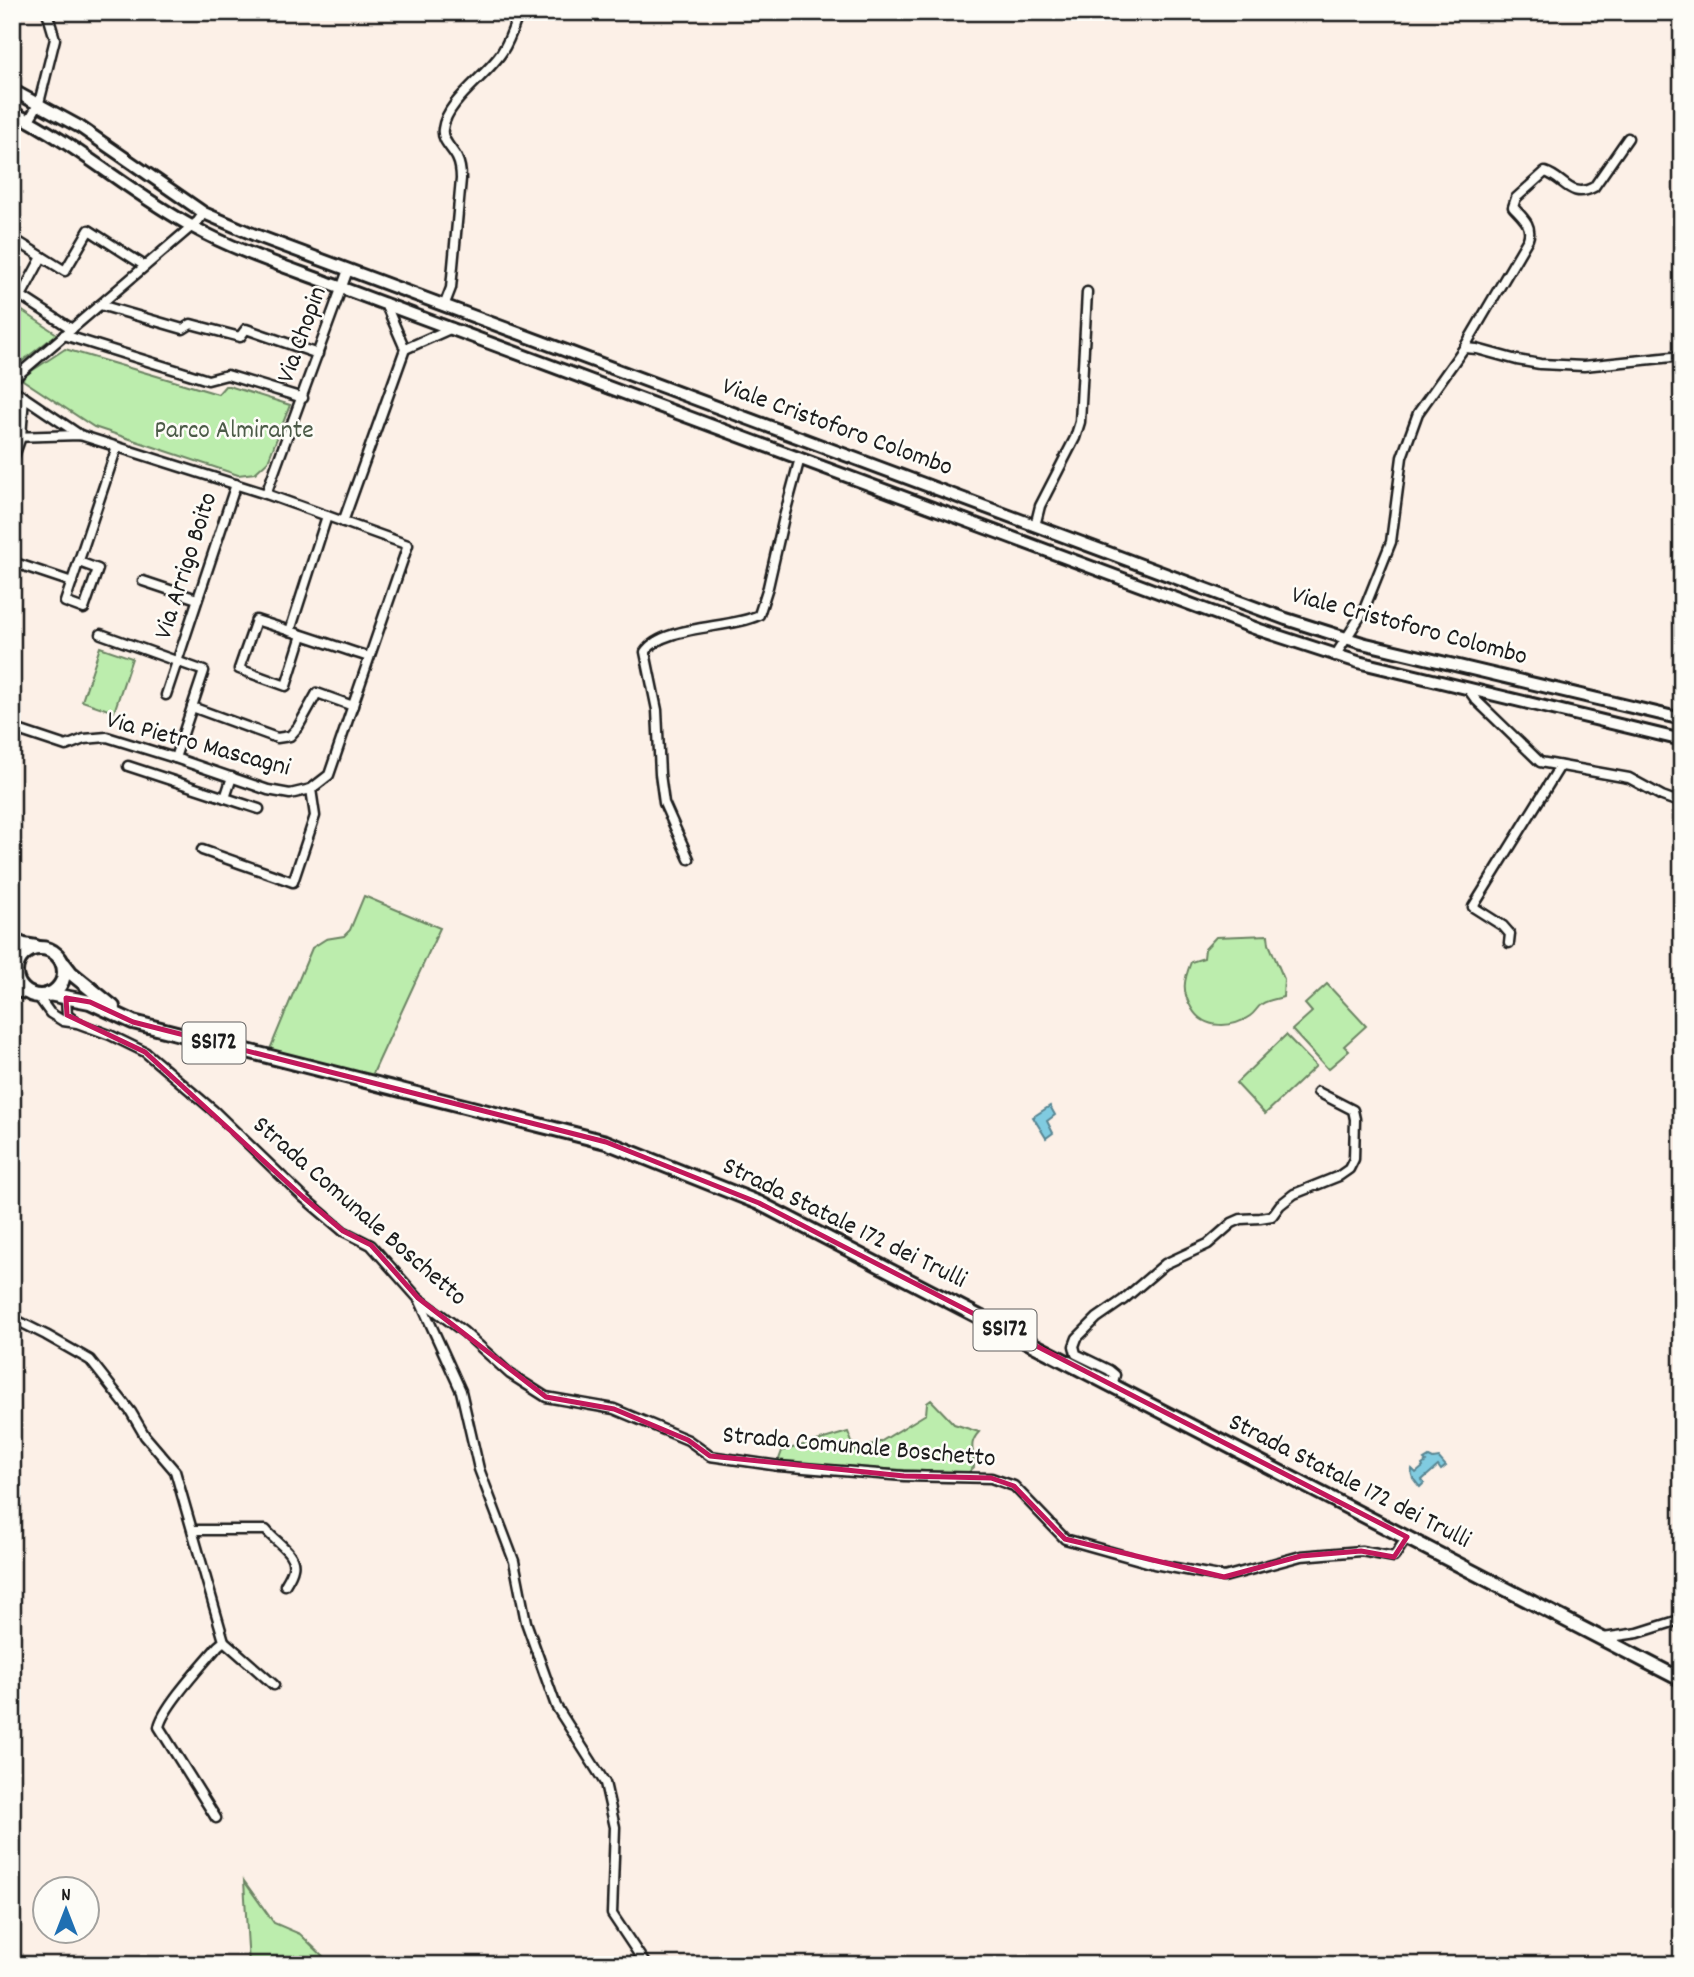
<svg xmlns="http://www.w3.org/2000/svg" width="1694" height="1977" viewBox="0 0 1694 1977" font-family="Dekko,sans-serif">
	<rect width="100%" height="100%" fill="#fcf0e7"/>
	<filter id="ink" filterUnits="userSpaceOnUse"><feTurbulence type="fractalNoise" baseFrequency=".0143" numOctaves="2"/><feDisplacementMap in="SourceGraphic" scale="14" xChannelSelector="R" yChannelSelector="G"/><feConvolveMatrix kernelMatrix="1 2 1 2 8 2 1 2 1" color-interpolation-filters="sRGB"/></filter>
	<g filter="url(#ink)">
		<g fill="#bcedad" stroke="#6c8464" stroke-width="2">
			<path d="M12 304 57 334 12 369Z"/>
			<path d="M65 349 218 394 225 386H229L290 405 268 461 255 473 238 475 94 427 23 380 24 376Z"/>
			<path d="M100 647 132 658 114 712 82 701Z"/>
			<path d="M364 896 440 928 370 1080 268 1054 312 948 326 939 344 936 350 930Z"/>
			<path d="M1268 935 1269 944 1284 979 1283 997C1277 999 1267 1000 1262 1004 1257 1007 1255 1013 1250 1016 1233 1028 1204 1030 1192 1009 1181 991 1184 980 1191 962L1204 958 1205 949 1216 937Z"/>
			<path d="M1327 984 1366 1026 1344 1046 1349 1051 1328 1069 1292 1030 1312 1012 1305 1004Z"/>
			<path d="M1286 1035 1316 1066 1265 1114 1236 1083Z"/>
			<path d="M931 1400 954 1424 979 1432C967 1445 975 1451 974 1467L968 1473 821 1466 778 1462 782 1451 848 1432 855 1450 880 1442 926 1414 927 1403Z"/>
			<path d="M244 1881 274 1923 300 1934 329 1962V1965H249Z"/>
		</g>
		<g fill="#80cbe0" stroke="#588592" stroke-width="2">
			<path d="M1050 1106 1055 1115 1047 1121 1053 1133 1046 1138 1033 1117Z"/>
			<path d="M1429 1457 1433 1459 1439 1458 1446 1466 1441 1470 1438 1466 1422 1480 1424 1483 1420 1487C1415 1481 1410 1477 1412 1469L1416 1473 1423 1467 1422 1465 1426 1462 1424 1460Z"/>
		</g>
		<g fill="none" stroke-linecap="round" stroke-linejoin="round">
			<defs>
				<g id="street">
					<path d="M29 120 39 103 55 39 47 12"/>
					<path d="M12 238 65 271 89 230 145 266"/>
					<path d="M42 257 21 296 72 329"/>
					<path d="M385 303 405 349 452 328"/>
					<path d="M100 305 183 329 191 324 240 337 246 329 318 354"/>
					<path d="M444 306 451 288 461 179C461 171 460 164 457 158 452 148 441 140 443 129 446 101 488 75 502 52 510 40 514 26 519 12"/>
					<path d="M64 335 208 380 227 375 303 398"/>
					<path d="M1464 348 1477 349 1517 360 1540 364 1584 366 1682 356"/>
					<path d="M12 380 198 221 204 213"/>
					<path d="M12 389 80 435"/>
					<path d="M12 437 80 435 266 494 408 545 329 775 311 789 290 794 268 790 175 758 107 737 84 739 66 746 12 728"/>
					<path d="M12 462 21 437 24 397"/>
					<path d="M266 494 348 270"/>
					<path d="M343 522 405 349"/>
					<path d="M1035 526 1040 506 1075 438 1080 422 1087 292"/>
					<path d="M12 562 72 582"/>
					<path d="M79 562 98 569 84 609 65 602 117 447"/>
					<path d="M143 581 197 599"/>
					<path d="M290 631 327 516"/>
					<path d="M101 634 204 671 175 758"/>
					<path d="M302 635 286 686 239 669 256 620C294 632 332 645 369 657"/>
					<path d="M1335 656 1363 612 1391 542 1402 457 1418 413 1464 348 1528 239C1533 225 1522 217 1513 207L1516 198 1545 172C1565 178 1570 200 1594 187L1628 138"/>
					<path d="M1468 689 1476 700 1540 762 1629 778 1662 796 1673 800 1682 797"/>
					<path d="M166 695 236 484"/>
					<path d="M192 707 277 738 290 736 298 727 317 693 353 706"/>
					<path d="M128 766 259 809"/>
					<path d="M225 798 232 777"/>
					<path d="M202 850 293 882 315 816 311 789"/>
					<path d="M689 859 664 803 660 774 657 710 645 652C662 625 731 629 759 615L768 587 784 517 800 458"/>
					<path d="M1509 943 1510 934 1503 926 1473 907 1560 766"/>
					<path d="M37 995 50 1013 63 1021 77 1023 110 1035 145 1052 213 1110 303 1197 343 1231 371 1245 418 1298 464 1332 510 1374 546 1397 614 1409 688 1440 710 1456 779 1466 904 1476 991 1478 1014 1486 1065 1539 1154 1564 1224 1577 1301 1556 1361 1551 1394 1557 1407 1537"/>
					<path d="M66 998 67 1015 75 1021"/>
					<path d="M420 1301 461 1391 479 1469 514 1561 526 1622 556 1706 605 1783 615 1827 612 1914 646 1965"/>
					<path d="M12 1318 46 1335 90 1360 131 1412 145 1436 175 1471 224 1641 218 1646C203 1664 163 1707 159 1727L216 1818"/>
					<path d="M1112 1385 1115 1375 1109 1370 1076 1354 1074 1346 1077 1338 1097 1318 1123 1300 1165 1264 1208 1244 1232 1223 1241 1219 1260 1218 1272 1216 1280 1205 1294 1194 1339 1176 1349 1169 1354 1159 1355 1119 1353 1110 1318 1092"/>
					<path d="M193 1530H266C274 1541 297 1553 293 1568 292 1574 288 1580 285 1585"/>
					<path d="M1603 1638 1638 1633 1676 1621 1682 1622"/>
					<path d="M224 1641 274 1685"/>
				</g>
				<g id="secondary">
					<path d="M12 90 80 127 204 213 255 235 1286 619 1362 643 1682 719"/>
					<path d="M12 112C77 144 130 193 193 227 240 253 293 269 342 288L1260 630 1358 662 1682 740"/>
					<path d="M12 991 30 993"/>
				</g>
				<g id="primary">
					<path d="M12 940 24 945 36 947"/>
					<circle cx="40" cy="972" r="24"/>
					<path d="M64 964 71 973 113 1007"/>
					<path d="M49 994 90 1002 133 1022 606 1142 759 1203 1682 1680"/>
				</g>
			</defs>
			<use href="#street" stroke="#1c1c1c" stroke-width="13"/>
			<use href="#secondary" stroke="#1c1c1c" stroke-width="16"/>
			<use href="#primary" stroke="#1c1c1c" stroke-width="18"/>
			<use href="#street" stroke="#fdfcf7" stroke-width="8"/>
			<use href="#secondary" stroke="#fdfcf7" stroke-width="10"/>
			<use href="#primary" stroke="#fdfcf7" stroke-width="12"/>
		</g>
	</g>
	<path fill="none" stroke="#c2185b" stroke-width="5" stroke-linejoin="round" d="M66 998 90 1002 133 1022 606 1142 759 1203 1407 1537 1394 1557 1361 1551 1301 1556 1224 1577 1065 1539 1014 1486 991 1478 904 1476 710 1456 688 1440 614 1409 546 1397 418 1298 371 1245 343 1231 303 1197 145 1052 67 1015Z"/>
	<g text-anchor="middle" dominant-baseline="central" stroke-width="5" stroke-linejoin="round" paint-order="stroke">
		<g fill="#fdfcf7" stroke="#605f5e" stroke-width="2">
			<rect x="182.5" y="1022.5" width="63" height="41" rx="5"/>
			<rect x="973.5" y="1309.5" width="63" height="41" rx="5"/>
		</g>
		<g font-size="24" font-weight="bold" fill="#1c1c1c">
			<text x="214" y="1043">SS172</text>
			<text x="1005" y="1330">SS172</text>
		</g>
		<g font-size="26" fill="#1c1c1c" stroke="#fdfcf7">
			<text transform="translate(303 335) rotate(-70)">Via Chopin</text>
			<text transform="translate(837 428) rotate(20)">Viale Cristoforo Colombo</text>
			<text transform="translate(187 566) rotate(-72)">Via Arrigo Boito</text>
			<text transform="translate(1409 627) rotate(15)">Viale Cristoforo Colombo</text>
			<text transform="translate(198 745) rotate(15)">Via Pietro Mascagni</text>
			<text transform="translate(359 1212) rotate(41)">Strada Comunale Boschetto</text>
			<text transform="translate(844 1224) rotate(26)">Strada Statale 172 dei Trulli</text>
			<text transform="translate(859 1448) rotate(5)">Strada Comunale Boschetto</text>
			<text transform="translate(1349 1482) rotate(27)">Strada Statale 172 dei Trulli</text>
		</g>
		<g font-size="26" fill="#4c5b48" stroke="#fdfcf7">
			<text x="234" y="431">Parco Almirante</text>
		</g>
	</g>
	<rect width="1694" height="1977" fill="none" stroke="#fdfcf7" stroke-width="42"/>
	<rect x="21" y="21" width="1652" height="1935" fill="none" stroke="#1c1c1c" stroke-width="2.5" filter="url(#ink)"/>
	<g transform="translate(66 1910)"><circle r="33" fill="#fdfcf7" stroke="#a3a29f" stroke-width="2"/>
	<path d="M0-5L12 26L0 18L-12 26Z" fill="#1f6fb2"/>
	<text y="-10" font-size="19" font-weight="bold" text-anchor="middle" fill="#1c1c1c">N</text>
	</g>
</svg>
